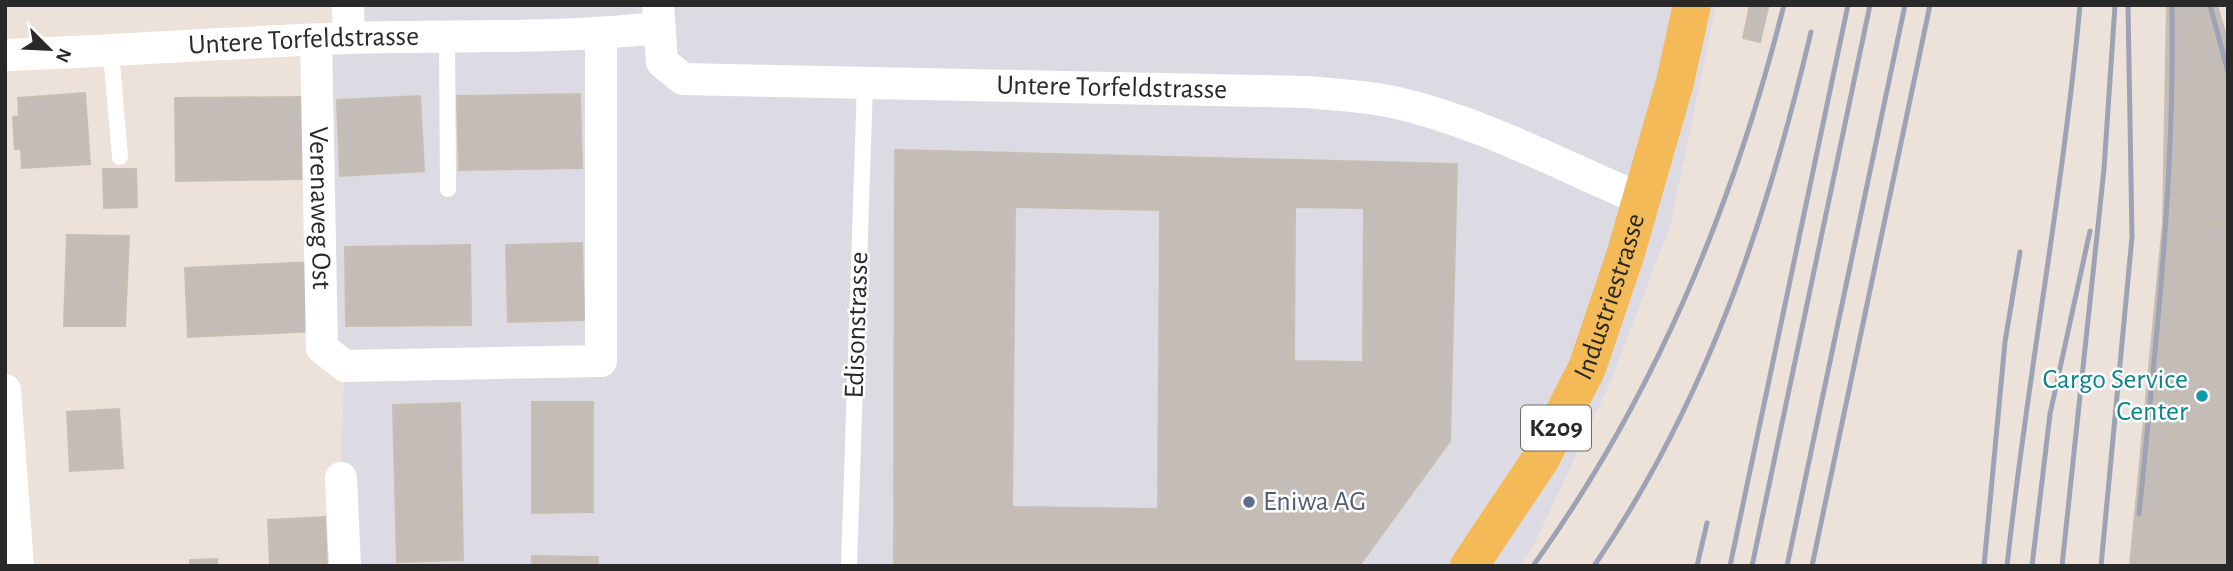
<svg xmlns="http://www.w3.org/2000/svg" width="2233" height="571" viewBox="0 0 2233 571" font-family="'Alegreya Sans',sans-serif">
	<rect width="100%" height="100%" fill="#ece2da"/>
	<path fill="#dcdbe4" d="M347 5H1716L1671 223 1611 381 1533 547 1519 566H345L341 478 344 373 322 348 316 40 349 38Z"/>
	<g fill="#c4bcb7" stroke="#c7beb4" stroke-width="2" fill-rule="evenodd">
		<path d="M1750 5 1768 8 1760 42 1743 38Z"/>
		<path d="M2167 5H2217L2228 42V225L2193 222 2162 566H2130L2163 222Z"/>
		<path d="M85 93 90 164 22 168 21 149H15L13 117 19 116 18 98Z"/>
		<path d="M580 94 582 168 459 170 457 96Z"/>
		<path d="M420 96 424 171 340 176 337 100Z"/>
		<path d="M304 97 305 179 176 181 175 98Z"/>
		<path d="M895 150 1457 164 1450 441 1359 566H894ZM1015 207 1160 210 1158 509 1012 507ZM1295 207 1364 208 1363 362 1294 361Z"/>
		<path d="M103 169H136L137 207 104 208Z"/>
		<path d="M2193 222 2228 225V566H2162Z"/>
		<path d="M67 235 129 236 125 326H64Z"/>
		<path d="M582 243 584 320 508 322 506 245Z"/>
		<path d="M470 245 471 325 346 326 345 247Z"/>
		<path d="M315 262 317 331 188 337 185 268Z"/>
		<path d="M532 402H593V512L532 513Z"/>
		<path d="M460 403 463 560 397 562 393 405Z"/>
		<path d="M119 409 123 468 70 471 67 412Z"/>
		<path d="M325 517 327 563 270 565 268 520Z"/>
		<path d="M532 556 598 557V566H532Z"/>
		<path d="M217 559V566H190V560Z"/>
	</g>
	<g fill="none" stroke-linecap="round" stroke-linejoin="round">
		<g stroke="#fff" stroke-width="16">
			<path d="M447 37 448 189"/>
			<path d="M111 53 120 157"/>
			<path d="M849 566 865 83"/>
		</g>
		<g stroke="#fff" stroke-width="32">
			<path d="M348 5 349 38"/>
			<path id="s1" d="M658 5 662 62 683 79 1308 92C1336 95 1365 96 1393 102 1479 121 1560 165 1641 199"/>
			<path id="s2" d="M316 40 322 348 345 366 601 361V34"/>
			<path id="s3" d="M5 55C120 51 235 42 350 38 453 35 556 39 658 28"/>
			<path d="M5 390 18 566"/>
			<path d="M341 478 345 566"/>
		</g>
		<path stroke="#f3ba57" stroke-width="38" id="s4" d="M1469 566 1540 460 1587 368 1625 256 1675 82 1692 5"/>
		<g stroke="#9da3b4" stroke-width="5">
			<path d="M2210 5 2228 72"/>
			<path d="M2139 514C2156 344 2175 176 2172 5"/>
			<path d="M1533 566C1655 396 1733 207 1784 5"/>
			<path d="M1594 566C1706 402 1766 223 1811 32"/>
			<path d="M1697 566 1707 523"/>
			<path d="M1730 566 1848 5"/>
			<path d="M1752 566 1870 5"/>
			<path d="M1787 566 1905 5"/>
			<path d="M1812 566 1930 5"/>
			<path d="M1984 566 2005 342 2020 252"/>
			<path d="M2007 566C2027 378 2063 193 2080 5"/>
			<path d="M2032 566 2050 414 2090 231"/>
			<path d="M2062 566 2104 169 2115 5"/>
			<path d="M2101 566 2132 237 2128 5"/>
		</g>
	</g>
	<circle fill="#0f9aa8" stroke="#fff" stroke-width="2.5" cx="2202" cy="396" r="7"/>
	<circle fill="#5c6f8a" stroke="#fff" stroke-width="2.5" cx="1249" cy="502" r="7"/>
	<g text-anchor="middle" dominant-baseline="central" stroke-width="5" stroke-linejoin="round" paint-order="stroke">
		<rect fill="#fff" stroke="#696969" stroke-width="2" x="1521" y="405.5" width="70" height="45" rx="5"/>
		<g font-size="26" font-weight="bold" fill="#292929">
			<text x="1556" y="428">K209</text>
		</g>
		<g font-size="28" fill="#292929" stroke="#fff">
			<text stroke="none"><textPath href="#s3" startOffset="299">Untere Torfeldstrasse</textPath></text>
			<text stroke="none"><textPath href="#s1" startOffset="513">Untere Torfeldstrasse</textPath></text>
			<text stroke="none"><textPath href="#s2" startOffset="168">Verenaweg Ost</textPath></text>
			<text stroke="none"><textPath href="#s4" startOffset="306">Industriestrasse</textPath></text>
			<text transform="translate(857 325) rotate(-88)">Edisonstrasse</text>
		</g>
		<g font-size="28" fill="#0d838f" stroke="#fff" text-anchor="end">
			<text x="2188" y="380">Cargo Service<tspan x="2188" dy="32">Center</tspan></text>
		</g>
		<g font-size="28" fill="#4e5e75" stroke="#fff" text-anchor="start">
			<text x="1263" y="502">Eniwa AG</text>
		</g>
	</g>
	<rect width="2233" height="571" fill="none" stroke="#292929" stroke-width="14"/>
	<g transform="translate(49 49) rotate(114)" stroke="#ffffff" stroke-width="5" paint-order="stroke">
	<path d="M0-5L12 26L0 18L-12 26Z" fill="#292929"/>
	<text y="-10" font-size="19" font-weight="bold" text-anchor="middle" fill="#292929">N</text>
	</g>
</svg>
